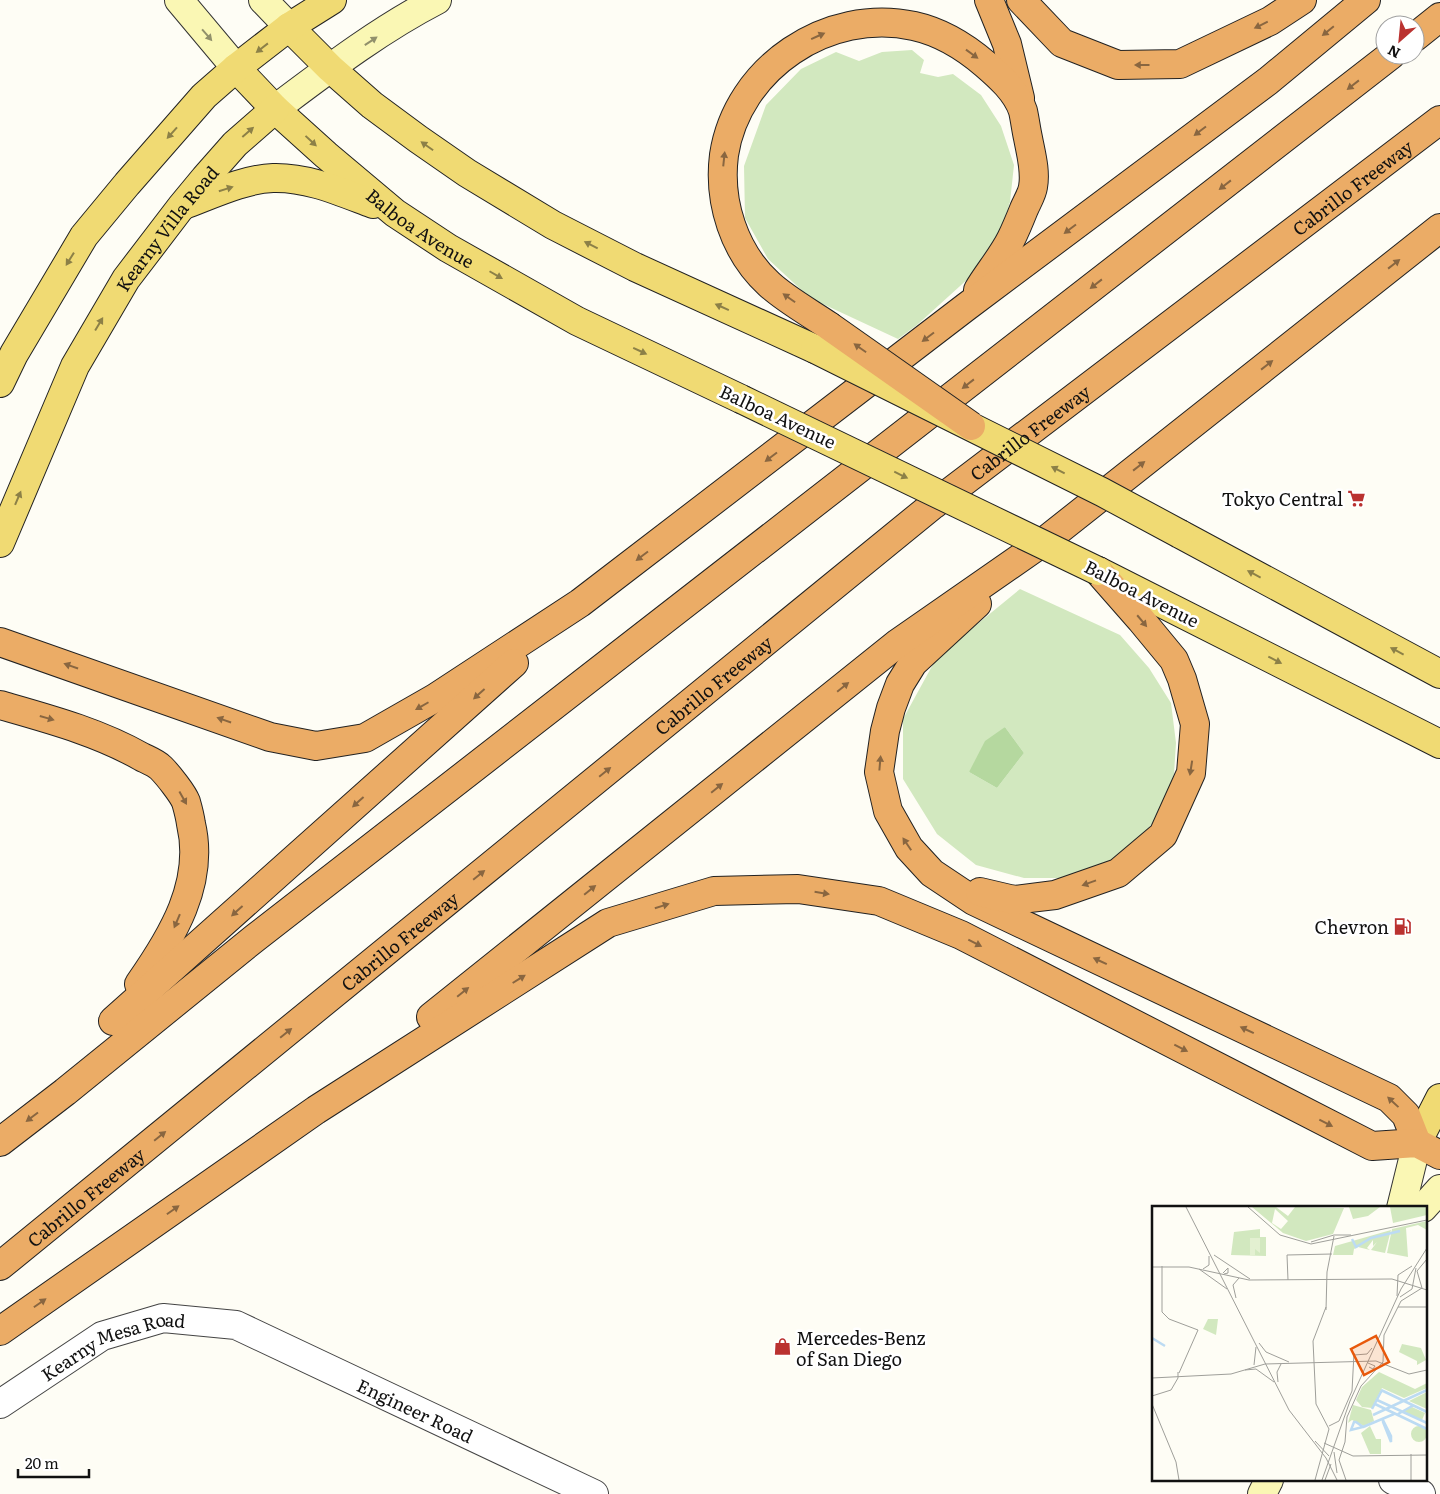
<svg xmlns="http://www.w3.org/2000/svg" width="1440" height="1494" viewBox="0 0 1440 1494" font-family="Literata,serif">
	<rect width="100%" height="100%" fill="#fefdf5"/>
	<g fill="#d2e8bf" fill-rule="evenodd">
		<path d="M912 50 924 60 920 73 938 77 953 74 981 95 1001 126 1014 165 1010 202 1002 228 981 267 917 325 898 339 810 298 768 259 745 218 744 166 766 105 801 69 836 52 859 61 882 52Z"/>
		<path d="M1020 589 1120 635 1149 668 1171 703 1176 743 1174 774 1160 813 1137 843 1101 870 1075 878H1024L976 865 937 834 903 779V719L937 657ZM1005 727 1024 753 997 788 969 772Z"/>
	</g>
	<path fill="#b5d89f" d="M1005 727 1024 753 997 788 969 772 985 741Z"/>
	<g fill="none" stroke-linecap="round" stroke-linejoin="round">
		<defs>
			<g id="tertiary">
				<path id="s1" d="M0 1404 102 1336 163 1318 236 1325 594 1494"/>
				<path d="M1393 1480 1421 1494"/>
			</g>
			<g id="secondary">
				<path d="M179 0 236 68"/>
				<path d="M263 0 289 27"/>
				<path d="M275 109C327 70 379 30 437 0"/>
				<path d="M1401 1208 1417 1143"/>
				<path d="M1423 1208 1440 1189"/>
				<path d="M1262 1494 1269 1480"/>
			</g>
			<g id="primary">
				<path d="M289 27 330 68 372 105 418 139 467 173 553 225 635 267 815 349"/>
				<path id="s2" d="M236 68 275 109 326 155 395 213 448 248 577 321 741 399"/>
				<path d="M184 205C211 195 244 179 273 178 308 177 341 192 373 204"/>
				<path d="M0 383 14 354 84 236 127 184 204 96 236 68 289 27 332 0"/>
				<path d="M1180 534 1440 674"/>
				<path id="s3" d="M0 543 75 366 126 279 181 207 205 178 235 144 275 109"/>
				<path d="M1098 571 1440 744"/>
				<path d="M1417 1143 1440 1098"/>
			</g>
			<g id="motorway">
				<path d="M989 0 1007 44 1020 98"/>
				<path d="M1021 0 1062 43 1118 65 1180 64 1270 21 1302 0"/>
				<path d="M1415 37 1440 17"/>
				<path d="M829 326C810 313 785 299 769 284 734 252 718 202 724 155 737 68 828 7 914 26 941 32 964 46 985 64 999 76 1017 92 1023 111 1025 120 1026 129 1028 138 1031 154 1036 171 1033 187 1032 194 1027 202 1024 209 1020 219 1016 229 1011 239 1002 257 988 273 978 290"/>
				<path d="M977 604 913 663 900 684 891 708 885 731 879 772 888 811 909 848 932 873 974 901 1389 1098 1406 1115 1417 1143"/>
				<path d="M0 642 270 737 316 746 365 738 435 698 580 603 966 307 1268 81 1366 0"/>
				<path d="M0 705C49 719 98 732 142 757 148 760 156 763 161 768 168 775 183 794 186 802 188 809 190 817 191 824 205 883 172 937 139 984"/>
				<path d="M980 892 1014 900 1055 895 1118 873 1163 835 1191 773 1195 724 1182 679 1174 660 1141 620 1098 571"/>
				<path d="M431 1017 898 643 1046 540 1440 228"/>
				<path d="M113 1021 514 663"/>
				<path d="M0 1142 65 1092 255 938 1391 55"/>
				<path id="s4" d="M0 1266 933 505 1440 120"/>
				<path d="M0 1331 316 1110 608 923 714 891 798 889 879 901 961 935 1372 1146 1417 1143 1440 1155"/>
			</g>
		</defs>
		<use href="#tertiary" stroke="#444" stroke-width="30"/>
		<use href="#secondary" stroke="#333" stroke-width="30"/>
		<use href="#primary" stroke="#222" stroke-width="30"/>
		<use href="#motorway" stroke="#222" stroke-width="30"/>
		<use href="#tertiary" stroke="#fff" stroke-width="28"/>
		<use href="#secondary" stroke="#faf7b4" stroke-width="28"/>
		<use href="#primary" stroke="#f0da73" stroke-width="28"/>
		<use href="#motorway" stroke="#ebac66" stroke-width="28"/>
		<defs>
			<g id="primary-bridge">
				<path d="M815 349 1102 492 1180 534"/>
				<path d="M741 399 1098 571"/>
			</g>
			<path id="motorway-bridge" d="M829 326 971 426"/>
		</defs>
		<use href="#primary-bridge" stroke="#222" stroke-width="30" stroke-linecap="butt"/>
		<use href="#motorway-bridge" stroke="#222" stroke-width="30" stroke-linecap="butt"/>
		<use href="#primary-bridge" stroke="#f0da73" stroke-width="28"/>
		<use href="#motorway-bridge" stroke="#ebac66" stroke-width="28"/>
	</g>
	<defs><path id="oneway-solid" d="M-6-.8H1V-3.2L6.5 0L1 3.2V.8H-6Z" transform="scale(1.25)"/></defs>
	<g fill="#896640">
		<use href="#oneway-solid" transform="translate(1261 25) rotate(154)"/>
		<use href="#oneway-solid" transform="translate(1328 31) rotate(141)"/>
		<use href="#oneway-solid" transform="translate(818 36) rotate(-24)"/>
		<use href="#oneway-solid" transform="translate(972 54) rotate(36)"/>
		<use href="#oneway-solid" transform="translate(1142 65) rotate(180)"/>
		<use href="#oneway-solid" transform="translate(1353 85) rotate(142)"/>
		<use href="#oneway-solid" transform="translate(1200 131) rotate(143)"/>
		<use href="#oneway-solid" transform="translate(724 159) rotate(-84)"/>
		<use href="#oneway-solid" transform="translate(1225 185) rotate(142)"/>
		<use href="#oneway-solid" transform="translate(1070 229) rotate(143)"/>
		<use href="#oneway-solid" transform="translate(1394 264) rotate(-38)"/>
		<use href="#oneway-solid" transform="translate(1096 284) rotate(142)"/>
		<use href="#oneway-solid" transform="translate(789 298) rotate(-145)"/>
		<use href="#oneway-solid" transform="translate(928 337) rotate(143)"/>
		<use href="#oneway-solid" transform="translate(860 348) rotate(-145)"/>
		<use href="#oneway-solid" transform="translate(1267 365) rotate(-38)"/>
		<use href="#oneway-solid" transform="translate(968 384) rotate(142)"/>
		<use href="#oneway-solid" transform="translate(771 457) rotate(143)"/>
		<use href="#oneway-solid" transform="translate(1139 466) rotate(-38)"/>
		<use href="#oneway-solid" transform="translate(642 556) rotate(143)"/>
		<use href="#oneway-solid" transform="translate(1142 621) rotate(50)"/>
		<use href="#oneway-solid" transform="translate(71 666) rotate(-161)"/>
		<use href="#oneway-solid" transform="translate(843 687) rotate(-39)"/>
		<use href="#oneway-solid" transform="translate(479 694) rotate(138)"/>
		<use href="#oneway-solid" transform="translate(422 706) rotate(150)"/>
		<use href="#oneway-solid" transform="translate(47 718) rotate(16)"/>
		<use href="#oneway-solid" transform="translate(224 720) rotate(-161)"/>
		<use href="#oneway-solid" transform="translate(880 763) rotate(-85)"/>
		<use href="#oneway-solid" transform="translate(1191 768) rotate(99)"/>
		<use href="#oneway-solid" transform="translate(605 772) rotate(-39)"/>
		<use href="#oneway-solid" transform="translate(717 788) rotate(-39)"/>
		<use href="#oneway-solid" transform="translate(183 798) rotate(61)"/>
		<use href="#oneway-solid" transform="translate(358 802) rotate(138)"/>
		<use href="#oneway-solid" transform="translate(907 844) rotate(-124)"/>
		<use href="#oneway-solid" transform="translate(479 875) rotate(-39)"/>
		<use href="#oneway-solid" transform="translate(1089 883) rotate(160)"/>
		<use href="#oneway-solid" transform="translate(590 890) rotate(-39)"/>
		<use href="#oneway-solid" transform="translate(822 893) rotate(9)"/>
		<use href="#oneway-solid" transform="translate(662 906) rotate(-17)"/>
		<use href="#oneway-solid" transform="translate(237 911) rotate(138)"/>
		<use href="#oneway-solid" transform="translate(177 921) rotate(113)"/>
		<use href="#oneway-solid" transform="translate(975 943) rotate(27)"/>
		<use href="#oneway-solid" transform="translate(1100 961) rotate(-155)"/>
		<use href="#oneway-solid" transform="translate(519 979) rotate(-32)"/>
		<use href="#oneway-solid" transform="translate(463 992) rotate(-39)"/>
		<use href="#oneway-solid" transform="translate(1247 1030) rotate(-155)"/>
		<use href="#oneway-solid" transform="translate(286 1033) rotate(-39)"/>
		<use href="#oneway-solid" transform="translate(1181 1048) rotate(27)"/>
		<use href="#oneway-solid" transform="translate(1393 1102) rotate(-137)"/>
		<use href="#oneway-solid" transform="translate(32 1117) rotate(143)"/>
		<use href="#oneway-solid" transform="translate(1326 1123) rotate(27)"/>
		<use href="#oneway-solid" transform="translate(160 1136) rotate(-39)"/>
		<use href="#oneway-solid" transform="translate(173 1210) rotate(-35)"/>
		<use href="#oneway-solid" transform="translate(40 1303) rotate(-35)"/>
	</g>
	<g fill="#91906b">
		<use href="#oneway-solid" transform="translate(207 35) rotate(49)"/>
		<use href="#oneway-solid" transform="translate(371 41) rotate(-34)"/>
	</g>
	<g fill="#8c8047">
		<use href="#oneway-solid" transform="translate(262 48) rotate(142)"/>
		<use href="#oneway-solid" transform="translate(248 132) rotate(-41)"/>
		<use href="#oneway-solid" transform="translate(172 133) rotate(132)"/>
		<use href="#oneway-solid" transform="translate(311 141) rotate(43)"/>
		<use href="#oneway-solid" transform="translate(427 146) rotate(-145)"/>
		<use href="#oneway-solid" transform="translate(226 189) rotate(-17)"/>
		<use href="#oneway-solid" transform="translate(591 245) rotate(-153)"/>
		<use href="#oneway-solid" transform="translate(70 259) rotate(122)"/>
		<use href="#oneway-solid" transform="translate(496 275) rotate(30)"/>
		<use href="#oneway-solid" transform="translate(722 307) rotate(-156)"/>
		<use href="#oneway-solid" transform="translate(99 324) rotate(-59)"/>
		<use href="#oneway-solid" transform="translate(640 351) rotate(25)"/>
		<use href="#oneway-solid" transform="translate(1058 470) rotate(-153)"/>
		<use href="#oneway-solid" transform="translate(901 475) rotate(26)"/>
		<use href="#oneway-solid" transform="translate(18 498) rotate(-67)"/>
		<use href="#oneway-solid" transform="translate(1254 574) rotate(-152)"/>
		<use href="#oneway-solid" transform="translate(1397 651) rotate(-152)"/>
		<use href="#oneway-solid" transform="translate(1275 660) rotate(27)"/>
	</g>
	<defs>
		<symbol id="supermarket-bare" viewBox="-9 -9 18 18"><path d="M-6-5.5h2.5l.6 2H6L4.5 2H-2.5L-4.4-4H-6ZM-1.5 3.2a1.3 1.3 0 1 0 .1 0ZM3 3.2a1.3 1.3 0 1 0 .1 0Z" fill="#ba3230" stroke="#fff" stroke-width="2.5" paint-order="stroke"/></symbol>
		<symbol id="fuel-bare" viewBox="-9 -9 18 18"><path d="M-5.5-6h7V0h2V4h1.3V-2.5L3-4.5l.8-.8L6-3V5H2.5V1h-1V6h-7ZM-4.2-4.7v3.2H.2V-4.7Z" fill="#ba3230" stroke="#fff" stroke-width="2.5" paint-order="stroke"/></symbol>
		<symbol id="shop-bare" viewBox="-9 -9 18 18"><path d="M-5-2.5h2.3a2.7 3.5 0 0 1 5.4 0H5L5.5 6h-11ZM-1.5-2.5h3a1.5 2.3 0 0 0-3 0Z" fill="#ba3230" stroke="#fff" stroke-width="2.5" paint-order="stroke"/></symbol>
	</defs>
	<g fill-rule="evenodd">
		<use href="#supermarket-bare" x="1344" y="486" width="25" height="25"/>
		<use href="#fuel-bare" x="1390" y="914" width="25" height="25"/>
		<use href="#shop-bare" x="770" y="1334" width="25" height="25"/>
	</g>
	<g text-anchor="middle" dominant-baseline="central" stroke-width="5" stroke-linejoin="round" paint-order="stroke">
		<g font-size="18" fill="#111" stroke="#fff">
			<text stroke="none"><textPath href="#s4" startOffset="1730">Cabrillo Freeway</textPath></text>
			<text stroke="none"><textPath href="#s2" startOffset="245">Balboa Avenue</textPath></text>
			<text stroke="none"><textPath href="#s3" startOffset="358">Kearny Villa Road</textPath></text>
			<text transform="translate(778 416) rotate(25)">Balboa Avenue</text>
			<text stroke="none"><textPath href="#s4" startOffset="1325">Cabrillo Freeway</textPath></text>
			<text transform="translate(1142 593) rotate(27)">Balboa Avenue</text>
			<text stroke="none"><textPath href="#s4" startOffset="920">Cabrillo Freeway</textPath></text>
			<text stroke="none"><textPath href="#s4" startOffset="515">Cabrillo Freeway</textPath></text>
			<text stroke="none"><textPath href="#s4" startOffset="110">Cabrillo Freeway</textPath></text>
			<text stroke="none"><textPath href="#s1" startOffset="130">Kearny Mesa Road</textPath></text>
			<text stroke="none"><textPath href="#s1" startOffset="458">Engineer Road</textPath></text>
		</g>
		<g font-size="18" fill="#111" stroke="#fff" text-anchor="end">
			<text x="1343" y="498">Tokyo Central</text>
			<text x="1389" y="926">Chevron</text>
			<text x="796" y="1337" text-anchor="start">Mercedes-Benz<tspan x="796" dy="21">of San Diego</tspan></text>
		</g>
	</g>
	<g transform="translate(1152 1206)">
		<rect width="275" height="275" fill="#fefdf5"/>
		<path d="M100 1H124L136 10 143 1 192 2 181 28 154 35 131 27ZM123 3 136 15 129 23 120 17ZM197 1H228L216 10 201 13ZM238 1H275V9L241 17ZM275 15V24L266 19 254 22 256 51 235 47 240 23ZM108 23V31H114V50L79 49 82 26ZM239 24 233 47 219 44 225 36 221 40V34L215 42 218 44 206 41 202 43 201 49H181L183 40ZM56 113H66L64 129 51 123ZM250 138 269 142 274 154 265 159V155L247 146ZM227 166 263 183 275 177V182L252 192 230 182 220 202 210 201 204 194 210 181ZM275 186V203L257 195ZM201 199 219 204 222 215 212 220 200 214 196 217ZM260 201 273 207 270 214 251 205ZM218 220 224 233H229V248H218L209 227ZM259 228a8 8 0 1 1 16 0a8 8 0 1 1-16 0Z" fill="#d2e8bf" fill-rule="evenodd"/>
		<path d="M98 32H108V47L103 43V49H98Z" fill="#e3f0d1"/>
		<path fill="none" stroke="#bcdbf3" stroke-width="2.5" d="M200 33 204 41 219 32 248 25M0 132 13 140M229 184 275 206M225 194 275 217M223 198 275 223M220 203 230 184M246 208 262 199M221 209 275 184M231 214 239 230V236L231 216V213M202 216H204L211 221 199 224ZM211 221 242 208"/>
		<path fill="none" stroke="#9f9f9a" stroke-width="1" d="M34 1 137 204 174 252 185 274M96 1 128 29 159 38 275 14M159 36 182 29H199M62 49 98 73M10 60V106L17 113 46 124 27 167M0 61H37L97 74 240 73 275 84M47 63 75 83M51 63 57 59V50M71 67 76 62V67L72 68M136 74 135 49 180 48M245 90 246 69 260 60M248 91 260 83 264 62M84 92 81 79 87 72M246 101H275M174 104 175 66 182 30M107 137 114 146 137 156M202 149 215 148 220 142M216 157 223 160 221 163 217 161M102 159 104 141M93 164 104 163 122 176M0 172 79 168 113 158 224 155 257 168 275 164M126 176 125 166 129 158M0 190 19 184 26 172V166M0 198 24 256 27 274M177 220 187 215 200 185 202 147M163 235 177 250M172 237 201 250 275 249M182 246 185 267M163 274 177 223 164 198 161 135 174 101M170 274 198 195 249 83 275 42M173 274 179 258M194 274 187 254 193 236 195 211 209 180 231 156 232 129 249 95 270 82 265 65 275 53M259 274V248"/>
		<path fill="#e8590c" fill-opacity="0.15" stroke="#e8590c" stroke-width="2.5" d="M224 130 237 156 212 169 199 143Z"/>
		<rect width="275" height="275" fill="none" stroke="#111" stroke-width="2.5"/>
	</g>
	<g transform="translate(1400 40) rotate(207)"><circle r="24" fill="#ffffff" stroke="#a0a0a0"/>
	<path d="M0-4L9 19L0 12L-9 19Z" fill="#ba3230"/>
	<text y="-8" font-size="14" font-weight="bold" text-anchor="middle" fill="#111111">N</text>
	</g>
	<path d="M18 1469v8h71v-8" fill="none" stroke="#111111" stroke-width="2.5"/>
	<text x="25" y="1469" font-size="15" fill="#111111" stroke="#ffffff" stroke-width="4" paint-order="stroke">20 m</text>
</svg>
